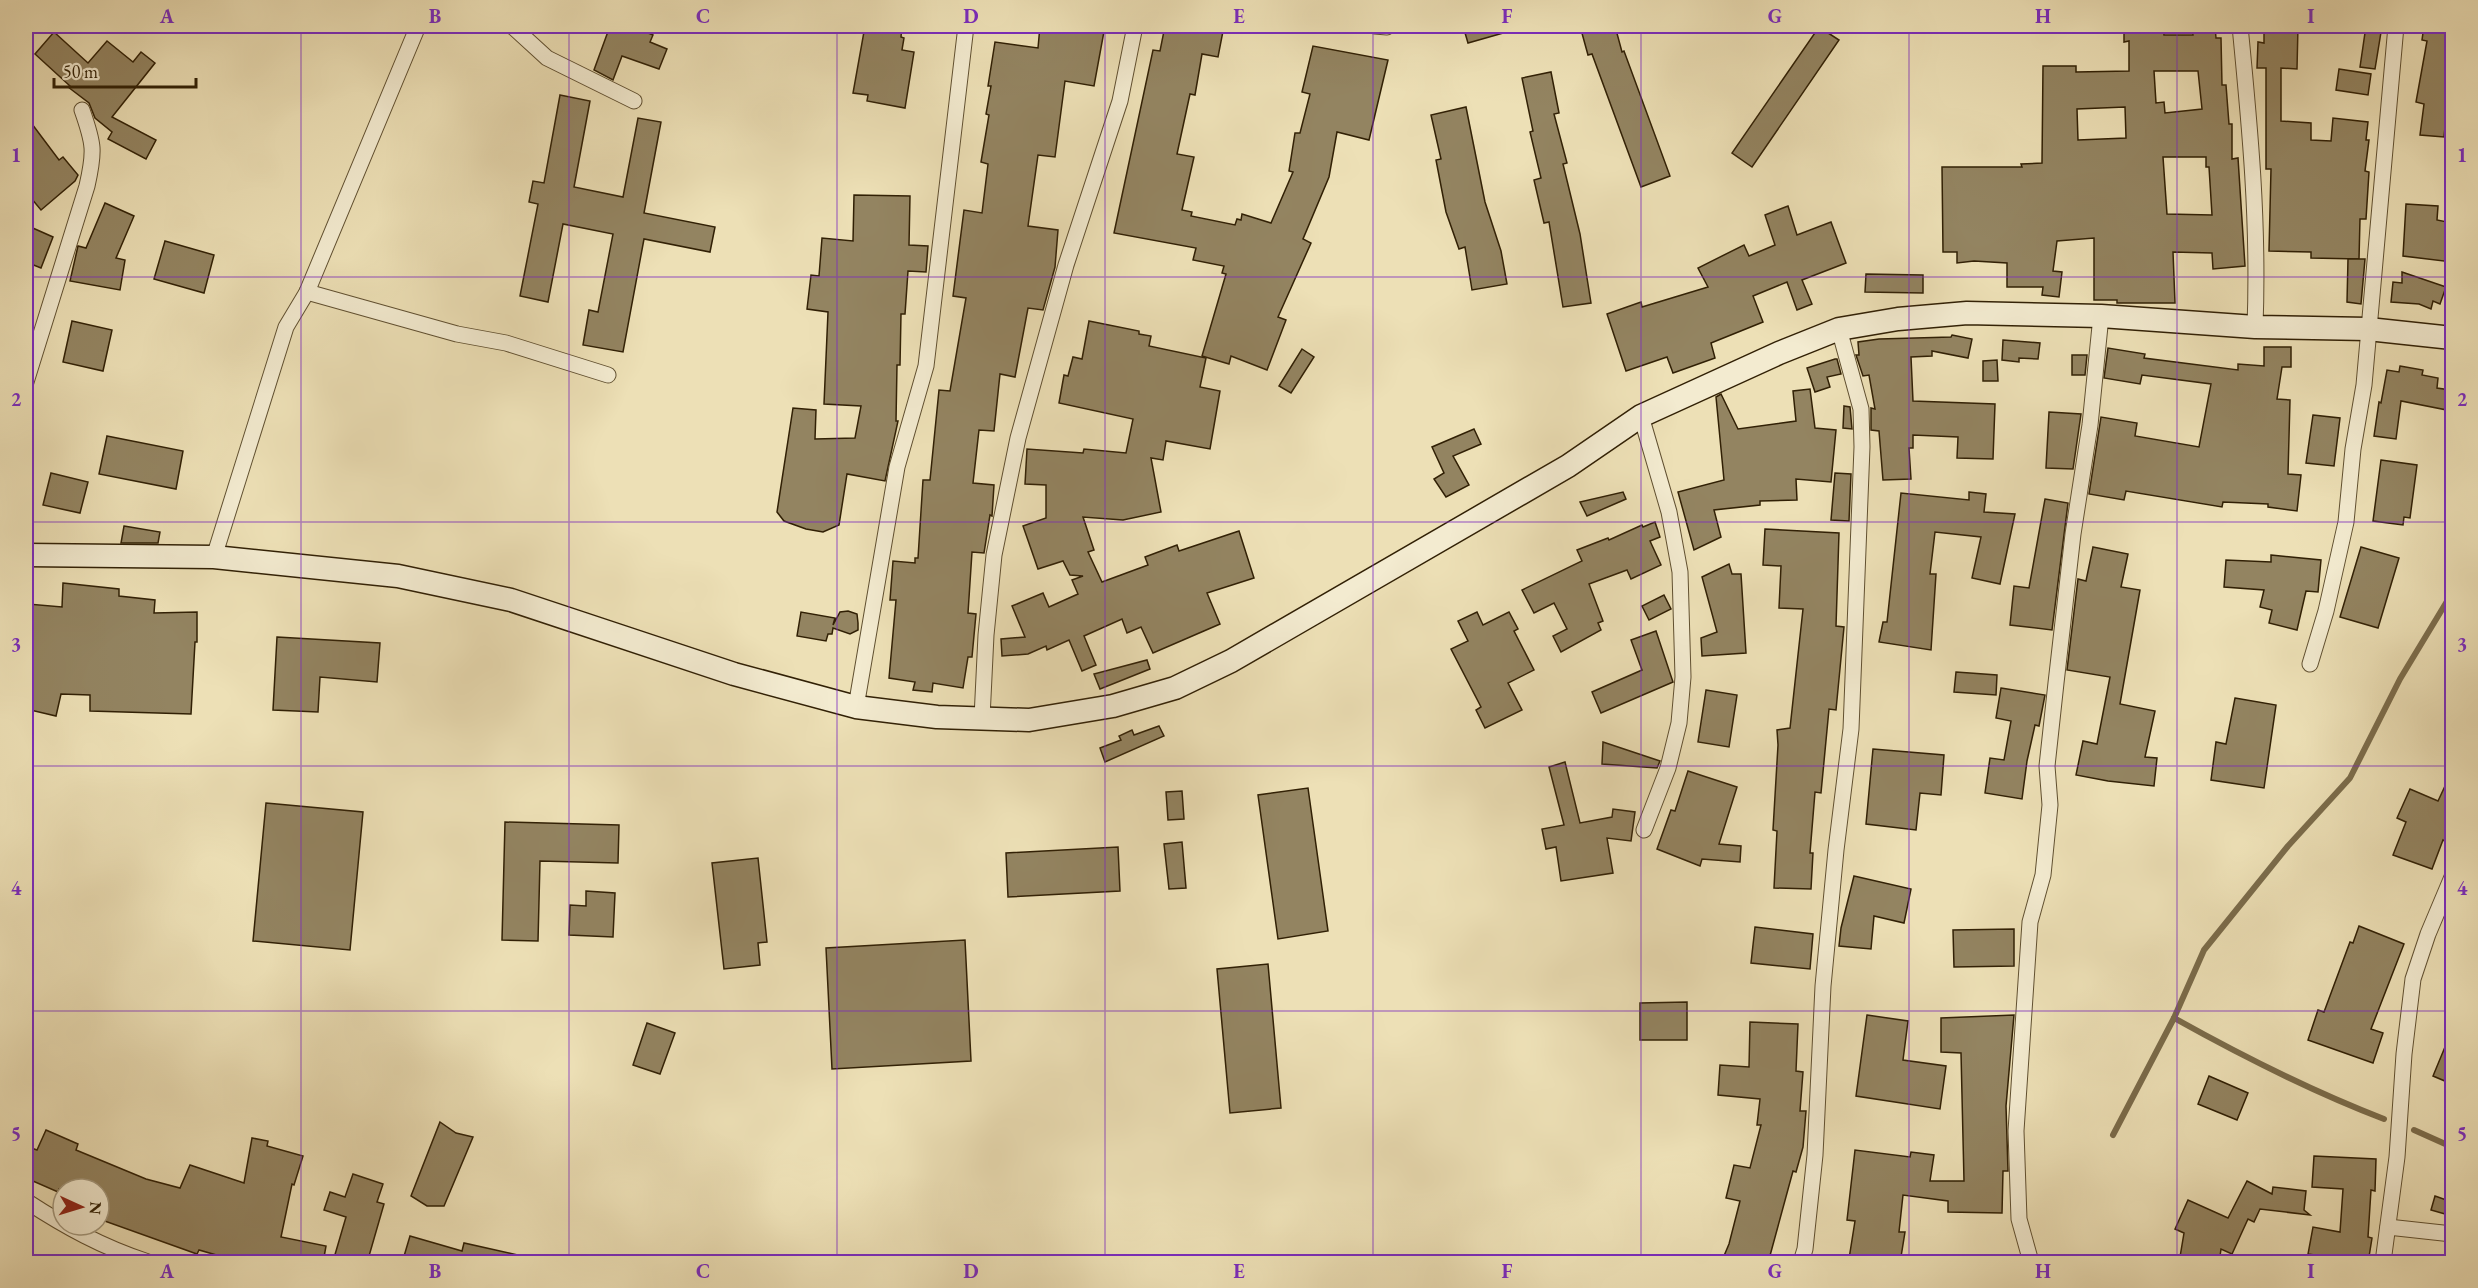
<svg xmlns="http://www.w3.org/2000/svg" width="2478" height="1288" viewBox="0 0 2478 1288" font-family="'EB Garamond',serif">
	<rect width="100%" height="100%" fill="#ede0b6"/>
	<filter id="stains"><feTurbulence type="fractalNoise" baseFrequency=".00333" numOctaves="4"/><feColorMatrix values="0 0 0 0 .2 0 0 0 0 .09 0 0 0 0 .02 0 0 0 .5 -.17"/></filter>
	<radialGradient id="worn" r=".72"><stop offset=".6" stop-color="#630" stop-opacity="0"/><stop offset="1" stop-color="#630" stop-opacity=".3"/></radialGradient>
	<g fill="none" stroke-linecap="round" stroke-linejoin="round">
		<g stroke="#7b6c4b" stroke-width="6">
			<path d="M2174 1018C2242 1056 2311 1091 2384 1119"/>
			<path d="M2414 1130 2452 1147"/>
			<path d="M2113 1135 2174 1018 2204 950 2288 846 2350 778 2400 679 2452 593"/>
		</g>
	</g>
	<g fill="#938461" stroke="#312005" stroke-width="1.5" fill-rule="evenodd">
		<path d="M610 26H631L653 35 650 42 667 49 659 69 622 56 613 80 594 70Z"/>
		<path d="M865 26H902L901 37 904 38 902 50 914 52 905 108 867 101 868 95 853 93Z"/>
		<path d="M1040 26H1105L1094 86 1065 81 1055 157 1038 155 1028 226 1058 230 1055 267 1043 310 1028 308 1015 377 1000 374 994 431 979 430 973 483 994 485 992 516 990 515 984 553 972 552 968 613 976 614 972 657H968L963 688 933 683 932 692 913 690 915 682 889 678 896 600H890L893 561 915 563V558H918L923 480H930L939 390 950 391 966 298 953 296 964 210 982 213 988 164 981 162 989 115 986 114 991 86H988L995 42 1038 48Z"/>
		<path d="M1165 26H1224L1218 57 1202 54 1195 95 1190 94 1177 154 1194 157 1182 210 1192 212 1191 216 1235 225 1237 219 1241 220 1242 214 1271 223 1293 172 1289 171 1295 133H1300L1310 94 1302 92 1313 46 1388 60 1369 140 1337 132 1329 177 1303 239 1311 243 1278 317 1286 320 1267 370 1231 356 1229 364 1202 356 1226 274 1222 273 1224 266 1193 260 1196 248 1114 233 1153 50 1160 51Z"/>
		<path d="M1463 26H1514V30L1468 43Z"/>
		<path d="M1580 26H1615L1622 52 1624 51 1670 176 1641 187 1592 54 1588 55Z"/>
		<path d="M2124 26H2163L2164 35H2193L2192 26H2215L2216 38H2221L2222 85H2226L2229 124H2232V159L2238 158 2245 266 2213 269 2212 253 2173 252 2175 303H2117V300H2094V238L2057 241 2053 271 2062 272 2059 297 2042 295 2043 287H2007V263L1974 261 1957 263V252H1943L1942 167H2022L2021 164 2042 163 2043 66H2076V72L2129 71V41L2124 42ZM2154 71H2198L2202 109 2165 113 2164 102 2156 103ZM2125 107 2126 138 2078 140 2077 109ZM2163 157H2206V167H2209L2212 215 2167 214Z"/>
		<path d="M2264 26H2298L2297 69 2281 68V121L2311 123V140L2331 141 2333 118 2368 122 2366 140H2369L2365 171 2369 172 2366 219H2360L2359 259 2311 258V252L2269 251 2271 169H2266V68H2257L2258 42 2264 43Z"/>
		<path d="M2366 26H2382L2375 69 2360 67Z"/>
		<path d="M2424 26H2452V107H2447L2444 137 2420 135 2424 104 2416 102 2427 41 2422 40Z"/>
		<path d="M1819 27 1839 40 1752 167 1732 153Z"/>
		<path d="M54 32 88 63 107 41 133 62 141 52 155 63 112 117 156 140 146 159 108 139 112 132 95 118 89 103 68 87 70 86 35 54Z"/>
		<path d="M2339 69 2371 74 2368 95 2336 90Z"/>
		<path d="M1551 72 1559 113 1554 114 1567 163 1563 164 1580 234 1591 303 1563 307 1549 222 1544 223 1534 180 1541 178 1530 132 1533 131 1522 78Z"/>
		<path d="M560 95 590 101 574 187 623 197 638 118 661 122 644 213 715 227 710 252 644 239 623 352 583 345 589 310 598 312 613 234 563 224 548 302 520 296 538 204 529 202 533 181 544 183Z"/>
		<path d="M1466 107 1485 202 1501 251 1507 284 1472 290 1465 247 1459 249 1446 212 1436 160 1441 159 1431 115Z"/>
		<path d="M26 116 59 160 63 157 78 175 75 181 41 210 26 192Z"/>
		<path d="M854 195 910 196 909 245 928 246 926 272 908 271 905 314H901L900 365H897L896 421H898L885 481 847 474 839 525 823 532 806 529 784 521 777 512 793 408 816 410 815 439 855 438 861 406 824 404 828 312 807 309 811 275 819 276 822 238 853 241Z"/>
		<path d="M105 203 134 216 116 258 125 260 120 290 70 281 78 246 86 248Z"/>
		<path d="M2406 204 2438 206 2437 220 2452 223V262L2403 256Z"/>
		<path d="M1788 206 1797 235 1831 222 1846 263 1802 280 1812 304 1797 310 1787 282 1753 296 1763 322 1711 343 1715 358 1673 373 1667 357 1626 371 1607 314 1641 302 1642 307 1708 287 1698 268 1744 245 1749 256 1775 245 1765 215Z"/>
		<path d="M26 225 53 237 41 268 26 262Z"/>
		<path d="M165 241 214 255 204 293 154 279Z"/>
		<path d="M2348 259H2365L2361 304 2347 302Z"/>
		<path d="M2402 272 2446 287 2440 304 2433 301 2431 309 2419 304 2391 302 2393 282 2402 283Z"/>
		<path d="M1866 274 1923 275V293L1865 292Z"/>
		<path d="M72 321 112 330 103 371 63 362Z"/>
		<path d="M1089 321 1139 331V334L1151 336 1149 346 1206 358 1200 387 1220 391 1210 449 1166 441 1163 460 1151 458 1161 512 1123 520 1083 517 1094 550 1088 552 1102 582 1148 565 1145 557 1177 545 1179 551 1239 531 1254 578 1207 593 1220 624 1153 653 1141 627 1127 633 1122 619 1084 636 1096 665 1082 671 1069 640 1047 650 1046 646 1028 654 1002 656 1001 639 1025 637 1012 606 1043 593 1049 607 1078 594 1072 580 1083 576 1070 575 1063 561 1038 569 1023 526 1046 518V485L1025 484 1027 449 1083 453 1084 449 1126 453 1133 419 1059 403 1064 375 1068 376 1073 357 1082 359Z"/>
		<path d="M1952 335 1972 339 1968 358 1932 351V356L1911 357 1913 401 1995 404 1993 459 1957 458 1958 437 1913 435V448H1909L1911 479 1883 480 1879 431 1871 430V408L1875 409 1869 375 1863 376 1856 355H1859L1858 342 1879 339 1951 337Z"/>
		<path d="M2003 340 2040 343 2038 359 2019 358V362L2002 360Z"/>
		<path d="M2264 347H2291V367H2282L2277 399 2290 400 2288 474 2301 475 2297 511 2268 507V504L2223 502 2222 507 2126 491 2124 500 2089 494 2101 417 2137 423 2135 436 2199 447 2211 384 2142 375 2140 384 2104 378 2108 348 2145 354 2144 358 2238 370V364L2264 366Z"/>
		<path d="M1302 349 1314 357 1291 393 1279 386Z"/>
		<path d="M2072 355H2087L2085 375H2072Z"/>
		<path d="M1835 359H1837L1841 374 1827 377 1830 387 1815 392 1807 368Z"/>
		<path d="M1997 360 1998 381H1983V361Z"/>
		<path d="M2400 366 2423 370 2422 375 2438 378 2437 388 2450 390 2447 410 2401 401 2396 439 2374 436 2379 402 2381 403 2387 370 2399 372Z"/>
		<path d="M1810 389 1815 428 1836 430 1831 482 1796 479 1797 500 1760 501V505L1714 510 1721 537 1694 550 1678 492 1724 480 1716 397 1721 394 1738 429 1796 421 1793 391Z"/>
		<path d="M1844 406 1850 407 1852 429 1843 428Z"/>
		<path d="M2049 412 2081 414 2073 469 2046 468Z"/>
		<path d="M2313 415 2340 418 2334 466 2306 463Z"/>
		<path d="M1474 429 1481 444 1453 456 1469 485 1446 497 1434 479 1444 473 1432 447Z"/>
		<path d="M107 436 183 451 176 489 99 474Z"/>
		<path d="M2381 460 2417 465 2410 518 2404 517 2403 525 2373 521Z"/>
		<path d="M51 473 88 482 80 513 43 505Z"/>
		<path d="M1835 473 1851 474 1849 521 1831 520Z"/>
		<path d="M1623 492 1626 499 1587 516 1580 502Z"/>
		<path d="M1969 492 1986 494 1984 512 2015 514 2000 584 1972 578 1981 537 1935 532 1930 574H1936L1931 650 1879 642 1883 622H1887L1901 493 1969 500Z"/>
		<path d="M2045 499 2068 503 2052 630 2010 625 2014 586 2029 588Z"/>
		<path d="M1655 522 1660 537 1650 541 1661 565 1631 579 1627 570 1589 584 1603 621 1598 623 1601 630 1561 652 1553 636 1567 629 1554 603 1534 613 1522 590 1582 561 1577 550 1608 538 1609 540 1642 525 1643 527Z"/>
		<path d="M124 526 160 532 158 543H121Z"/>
		<path d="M1765 529 1839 533 1836 626 1844 627 1836 710 1829 709 1821 793 1815 792 1810 853H1813L1811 889 1774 888 1777 831 1773 830 1778 745 1777 730 1790 728 1803 609 1779 608 1781 566 1763 565Z"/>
		<path d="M2093 547 2128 554 2121 587 2140 590 2120 704 2155 711 2145 757 2157 758 2154 786 2108 781 2076 775 2083 741 2097 744 2110 677 2067 670 2078 579 2086 581Z"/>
		<path d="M2361 547 2399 558 2378 628 2340 617Z"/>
		<path d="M2271 555 2321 560 2318 592 2306 591 2297 630 2269 623 2272 610 2260 607 2264 590 2224 587 2226 560 2271 562Z"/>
		<path d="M1729 564 1732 574H1741L1746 653 1702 656 1701 638 1717 632 1702 577Z"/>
		<path d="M63 583 119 589V596L155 600 154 613 197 612V642H195L191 714 90 711V695L61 694 56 716 26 709V626L28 604 62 607Z"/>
		<path d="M1664 595 1671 609 1649 620 1642 606Z"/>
		<path d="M848 611 857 614 858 623V630L850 634 833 628 832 634H828L826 641 797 636 801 612 835 618 833 625 840 612Z"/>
		<path d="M1477 612 1483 625 1509 612 1518 629 1514 631 1534 670 1508 683 1522 710 1485 728 1476 710 1481 707 1451 649 1468 641 1458 621Z"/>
		<path d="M1656 631 1673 682 1601 713 1592 692 1642 670 1631 640Z"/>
		<path d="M277 637 380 643 377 682 320 677 318 712 273 710Z"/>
		<path d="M1147 660 1150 669 1100 689 1094 674Z"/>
		<path d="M1956 672 1997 675 1996 695 1954 692Z"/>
		<path d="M2001 688 2045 695 2039 726 2035 725 2027 761 2022 799 1985 793 1990 758 2004 760 2011 721 1996 718Z"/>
		<path d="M1706 690 1737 695 1729 747 1698 742Z"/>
		<path d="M2235 698 2276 705 2264 788 2211 780 2216 742 2226 744Z"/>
		<path d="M1159 726 1164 736 1105 762 1100 748 1121 740 1119 736 1132 730 1134 735Z"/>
		<path d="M1603 742 1660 761 1657 768 1602 764Z"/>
		<path d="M1873 749 1944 755 1941 795 1920 793 1916 830 1866 824Z"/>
		<path d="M1565 762 1580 823 1612 817 1613 809 1635 812 1631 841 1607 838 1613 873 1561 881 1556 847 1546 849 1542 829 1564 825 1549 767Z"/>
		<path d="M1688 771 1737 787 1719 844 1741 846 1740 862 1702 859 1700 866 1657 849 1671 810 1675 811Z"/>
		<path d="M2452 771V828L2446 842 2443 840 2432 869 2393 855 2406 822 2397 818 2410 789 2438 801Z"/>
		<path d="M1308 788 1328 931 1278 939 1258 795Z"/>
		<path d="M1182 791 1184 819 1168 820 1166 792Z"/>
		<path d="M266 803 363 812 350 950 253 941Z"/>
		<path d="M505 822 619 825 618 863 540 861 538 941 502 940Z"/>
		<path d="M1182 842 1186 888 1169 889 1164 844Z"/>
		<path d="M1118 847 1120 891 1008 897 1006 853Z"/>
		<path d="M758 858 767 942 758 943 760 965 724 969 712 863Z"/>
		<path d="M1854 876 1911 889 1904 923 1874 916 1871 949 1839 946 1841 928Z"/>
		<path d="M586 891 615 893 613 937 569 935 570 905 586 906Z"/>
		<path d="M2359 926 2404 944 2371 1029 2383 1033 2373 1063 2308 1040 2318 1010 2324 1012 2350 942 2353 943Z"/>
		<path d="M1755 927 1813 934 1810 969 1751 963Z"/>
		<path d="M2014 929V966L1954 967 1953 930Z"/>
		<path d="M965 940 971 1061 832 1069 826 948Z"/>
		<path d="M1268 964 1281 1108 1230 1113 1217 969Z"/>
		<path d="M1687 1002V1040H1640V1003Z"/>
		<path d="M1867 1015 1908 1021 1903 1060 1946 1066 1940 1109 1856 1096Z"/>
		<path d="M2014 1015 2006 1106 2008 1171H2003L2002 1213 1948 1212V1201L1903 1195 1899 1232H1905L1900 1263H1872L1849 1259 1855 1221 1847 1220 1855 1150 1910 1157 1911 1152 1934 1155 1930 1181H1964L1961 1053 1941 1052V1018Z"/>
		<path d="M1750 1022 1798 1024 1796 1071 1803 1072 1800 1111H1806L1803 1147 1796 1172 1793 1171 1768 1263H1721L1729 1244 1740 1201 1726 1198 1734 1165 1750 1168 1761 1125H1757L1760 1099 1718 1095 1720 1065 1749 1067Z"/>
		<path d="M647 1023 675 1033 660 1074 633 1065Z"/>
		<path d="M2452 1030V1084L2433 1076Z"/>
		<path d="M2209 1076 2248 1093 2237 1120 2198 1104Z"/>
		<path d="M440 1122 456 1133 473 1137 444 1206H427L411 1196Z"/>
		<path d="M46 1130 78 1144 76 1150 146 1179 180 1188 190 1165 244 1183 252 1138 268 1141 267 1146 303 1156 294 1185 292 1184 281 1237 326 1246 323 1263H297L275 1258 274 1263H244L199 1250 197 1254 99 1219V1189H59L58 1192 26 1178V1146L37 1150Z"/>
		<path d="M2314 1156 2376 1159 2375 1191 2371 1190 2368 1237 2372 1238 2368 1263 2308 1254 2313 1227 2340 1232 2343 1189 2312 1187Z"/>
		<path d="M353 1174 383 1184 377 1202 384 1204 367 1263H350L334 1258 346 1217 324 1210 330 1192 345 1197Z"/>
		<path d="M2247 1181 2272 1194 2273 1187 2306 1191 2304 1210 2310 1215 2260 1209 2254 1222 2248 1219 2232 1254 2221 1249 2219 1263H2179L2184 1233 2175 1229 2188 1200 2228 1218Z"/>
		<path d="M2435 1196 2452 1202V1216L2431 1210Z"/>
		<path d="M410 1236 462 1251 464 1243 518 1255 517 1263H402Z"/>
	</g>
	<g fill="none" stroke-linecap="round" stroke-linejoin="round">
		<defs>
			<g id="street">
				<path d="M512 26 547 58 634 101"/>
				<path d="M1375 26 1387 27"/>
				<path d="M2240 26C2250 128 2259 223 2255 327"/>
				<path d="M307 292 457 334 506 343 608 375"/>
				<path d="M26 382 87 186C95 151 94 144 82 110"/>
				<path d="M1641 416 1669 512 1680 572 1683 677 1679 723 1668 768 1644 830"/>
				<path d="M214 557 286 327 307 292 418 26"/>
				<path d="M2310 664 2326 611 2346 522 2353 449 2364 385 2396 26"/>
				<path d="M856 707 897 467 926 366 966 26"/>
				<path d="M982 718 986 635 994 555 1018 438 1066 265 1120 101 1135 26"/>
				<path d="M26 1201C66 1227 102 1247 148 1262"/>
				<path d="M2388 1227 2452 1234"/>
				<path d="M1801 1262 1805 1249 1815 1155 1823 986 1836 850 1851 729 1862 447 1861 409 1839 329"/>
				<path d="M2031 1262 2019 1219 2016 1131 2030 922 2043 875 2050 805 2047 766 2056 683 2073 534 2090 425 2101 316"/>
				<path d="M2383 1262 2397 1157 2404 1054 2413 979 2428 934 2452 877"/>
			</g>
			<path id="secondary" d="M26 555 214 557 398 576 511 600 734 674 856 707 937 717 1029 720 1113 706 1175 688 1231 661 1568 466 1641 416 1779 353 1839 329 1898 319 1967 313 2101 316 2255 327 2368 329 2452 338"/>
		</defs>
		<use href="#street" stroke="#605031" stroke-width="17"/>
		<use href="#secondary" stroke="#312005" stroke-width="25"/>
		<use href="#street" stroke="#f3ebd0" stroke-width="15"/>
		<use href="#secondary" stroke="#f3ebd0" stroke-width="22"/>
	</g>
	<path fill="none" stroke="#7b2cbf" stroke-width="1.5" stroke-opacity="0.55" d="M301 26V1262M569 26V1262M837 26V1262M1105 26V1262M1373 26V1262M1641 26V1262M1909 26V1262M2177 26V1262M26 277H2452M26 522H2452M26 766H2452M26 1011H2452"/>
	<rect width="2478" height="1288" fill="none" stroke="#ede0b6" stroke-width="66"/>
	<g transform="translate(81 1207) rotate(94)"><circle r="28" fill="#f3ebd0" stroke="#a59a7f" stroke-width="1.5"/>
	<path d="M0-4.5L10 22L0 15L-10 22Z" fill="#8f2418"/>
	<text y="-9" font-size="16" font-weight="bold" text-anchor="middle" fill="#312005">N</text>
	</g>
	<path d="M54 78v9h142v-9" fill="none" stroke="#312005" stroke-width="3"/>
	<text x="63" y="78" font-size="18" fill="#312005" stroke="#f3ebd0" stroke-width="4.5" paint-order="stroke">50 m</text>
	<rect x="33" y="33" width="2412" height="1222" fill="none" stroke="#7b2cbf" stroke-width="2"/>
	<g font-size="20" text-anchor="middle" font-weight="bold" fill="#7b2cbf">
		<text x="167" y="23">A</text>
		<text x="435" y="23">B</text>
		<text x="703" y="23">C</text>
		<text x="971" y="23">D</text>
		<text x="1239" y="23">E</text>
		<text x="1507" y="23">F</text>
		<text x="1775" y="23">G</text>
		<text x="2043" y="23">H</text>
		<text x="2311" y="23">I</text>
		<text x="16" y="162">1</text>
		<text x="2462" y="162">1</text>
		<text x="16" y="406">2</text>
		<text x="2462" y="406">2</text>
		<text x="16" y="651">3</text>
		<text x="2462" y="651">3</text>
		<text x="16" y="895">4</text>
		<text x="2462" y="895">4</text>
		<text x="16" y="1140">5</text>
		<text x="2462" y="1140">5</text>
		<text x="167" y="1278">A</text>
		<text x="435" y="1278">B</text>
		<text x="703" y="1278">C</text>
		<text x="971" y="1278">D</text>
		<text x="1239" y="1278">E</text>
		<text x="1507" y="1278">F</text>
		<text x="1775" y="1278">G</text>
		<text x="2043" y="1278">H</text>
		<text x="2311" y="1278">I</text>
	</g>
	<rect width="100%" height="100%" filter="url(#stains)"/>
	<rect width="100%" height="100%" fill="url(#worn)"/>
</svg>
